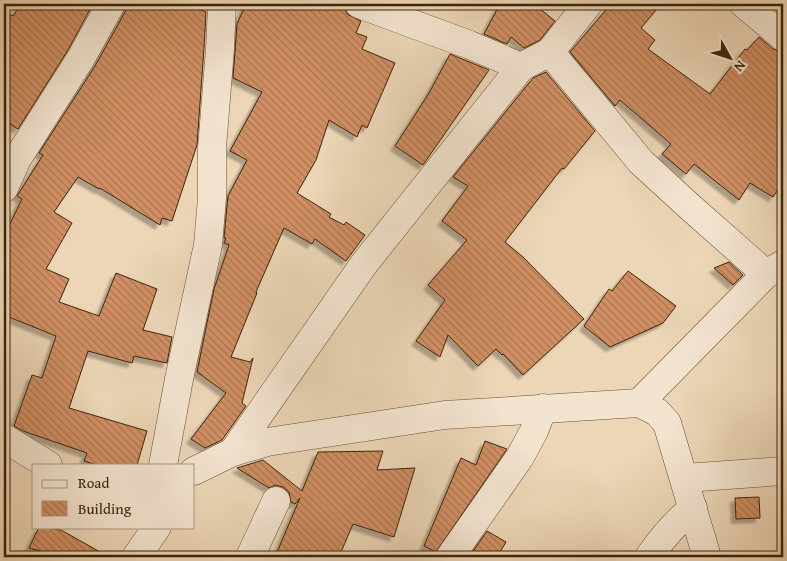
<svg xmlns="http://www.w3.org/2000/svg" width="787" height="561" viewBox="0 0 787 561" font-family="'Gentium Book Plus',serif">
	<defs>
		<pattern id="building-back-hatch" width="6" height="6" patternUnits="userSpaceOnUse" patternTransform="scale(1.25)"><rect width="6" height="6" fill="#d18f64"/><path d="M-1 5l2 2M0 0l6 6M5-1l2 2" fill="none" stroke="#ab7551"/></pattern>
		<filter id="shadow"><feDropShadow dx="-4.5" dy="4.5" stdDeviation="1" flood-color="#0004"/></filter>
	</defs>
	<rect width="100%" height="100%" fill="#ecd6b6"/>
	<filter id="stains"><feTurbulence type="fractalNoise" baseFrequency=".004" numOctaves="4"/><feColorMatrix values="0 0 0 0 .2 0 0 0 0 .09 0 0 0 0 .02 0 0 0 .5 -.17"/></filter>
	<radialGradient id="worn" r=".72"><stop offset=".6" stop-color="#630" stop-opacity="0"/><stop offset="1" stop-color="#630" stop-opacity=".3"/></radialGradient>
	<g fill="url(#building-back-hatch)" stroke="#3b2409" filter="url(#shadow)">
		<path d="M21 4H93L68 50 18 129 4 120V11L13 16Z"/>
		<path d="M127 4H186L206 12 204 48 197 145 172 221 162 218 160 225 100 188 99 189 78 177 54 212 72 223 46 269 69 279 59 302 99 316 116 273 157 289 143 330 172 337 167 363 134 356 132 363 88 351 69 408 147 431 137 465H97L84 461 87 453 23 431 14 426 32 375 42 378 56 336 9 317 10 314 4 311V236L22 199 17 196 43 155 39 153 95 66 125 12Z"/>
		<path d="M246 4H339L344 6 347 14 361 21 356 33 367 37 362 49 395 63 367 128 362 125 357 137 329 120 316 160 297 193 331 214 329 217 344 225 346 222 365 235 346 261 315 239 312 244 284 228 256 292 257 293 231 357 250 362 253 358 242 403 246 406 222 440 205 448 191 439 226 393 197 372 214 289 229 245 224 243 226 238H224L228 196 247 160 230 151 262 92 233 78 237 24Z"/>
		<path d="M500 4H534L555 21 540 40 524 48 511 37 507 44 484 34Z"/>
		<path d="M611 4H661L641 28 655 40 648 49 710 94 745 49 747 50 759 37 773 49 783 52V182L773 197 750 183 739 200 694 164 686 174 662 154 671 144 620 100 615 106 570 52Z"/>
		<path d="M450 54 489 70 423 165 395 146 429 93Z"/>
		<path d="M546 72 595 131 564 169 562 168 505 242 523 257 584 319 523 375 503 354 502 355 496 349 478 366 448 335 440 357 416 341 445 300 428 285 467 240 442 221 468 186 453 177 533 78Z"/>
		<path d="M729 262 743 275 733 285 714 268Z"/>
		<path d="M628 271 676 306 663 323 610 347 584 326 609 289 612 291Z"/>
		<path d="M485 441 507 449 436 552 424 546 461 458 476 465Z"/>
		<path d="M383 451 377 470 415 468 394 537 353 524 339 557H275L300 498 295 504 291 502 289 492 283 487 275 485 269 488 237 468 263 460 302 491 318 452Z"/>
		<path d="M759 497 760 518 736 519 735 498Z"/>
		<path d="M39 527 61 530 109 557H63L29 548Z"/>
		<path d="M487 531 506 542 497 557H469Z"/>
	</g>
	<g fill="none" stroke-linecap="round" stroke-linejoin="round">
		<defs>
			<g id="minor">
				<path d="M359 4 470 45 521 67 550 52 588 4"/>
				<path d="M744 4 783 37"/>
				<path d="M550 52 641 162 690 207 766 274"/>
				<path d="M4 188 17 159 81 58 111 4"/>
				<path d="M639 403 766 274 783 264"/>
				<path d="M4 438 48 465"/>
				<path d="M233 452 364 264 521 67"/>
				<path d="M163 465 179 379 208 245 212 198V148L220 49 222 4"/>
				<path d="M194 471 233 452 267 442 445 415 639 403 657 412 667 423 707 557"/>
				<path d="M685 478 783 471"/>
				<path d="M136 557 157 527"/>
				<path d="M250 557 276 501"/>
				<path d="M450 557 520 457 534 431 543 408"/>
				<path d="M649 557C662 538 676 522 693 508"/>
			</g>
		</defs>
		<use href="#minor" stroke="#675034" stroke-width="29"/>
		<use href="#minor" stroke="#f3e4d0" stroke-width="28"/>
	</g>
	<rect width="787" height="561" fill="none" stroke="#ecd6b6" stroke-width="20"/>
	<rect x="5" y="5" width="777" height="551" fill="none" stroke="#3b2409" stroke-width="2.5"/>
	<rect x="10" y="10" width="767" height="541" fill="none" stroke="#3b2409"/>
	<rect x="32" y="464" width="162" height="65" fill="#f3e4d0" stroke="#a99780"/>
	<rect x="42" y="480" width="25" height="8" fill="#f3e4d0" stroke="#a99780"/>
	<text x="78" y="488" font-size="15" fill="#3b2409">Road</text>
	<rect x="42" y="501" width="25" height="15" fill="url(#building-back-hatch)" stroke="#a99780"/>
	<text x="78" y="514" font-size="15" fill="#3b2409">Building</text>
	<g transform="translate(730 58) rotate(130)" stroke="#f3e4d0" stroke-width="4" paint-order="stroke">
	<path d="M0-4L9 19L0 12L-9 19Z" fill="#3b2409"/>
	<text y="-8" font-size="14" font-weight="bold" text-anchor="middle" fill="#3b2409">N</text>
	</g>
	<rect width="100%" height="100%" filter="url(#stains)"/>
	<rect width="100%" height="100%" fill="url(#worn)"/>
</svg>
